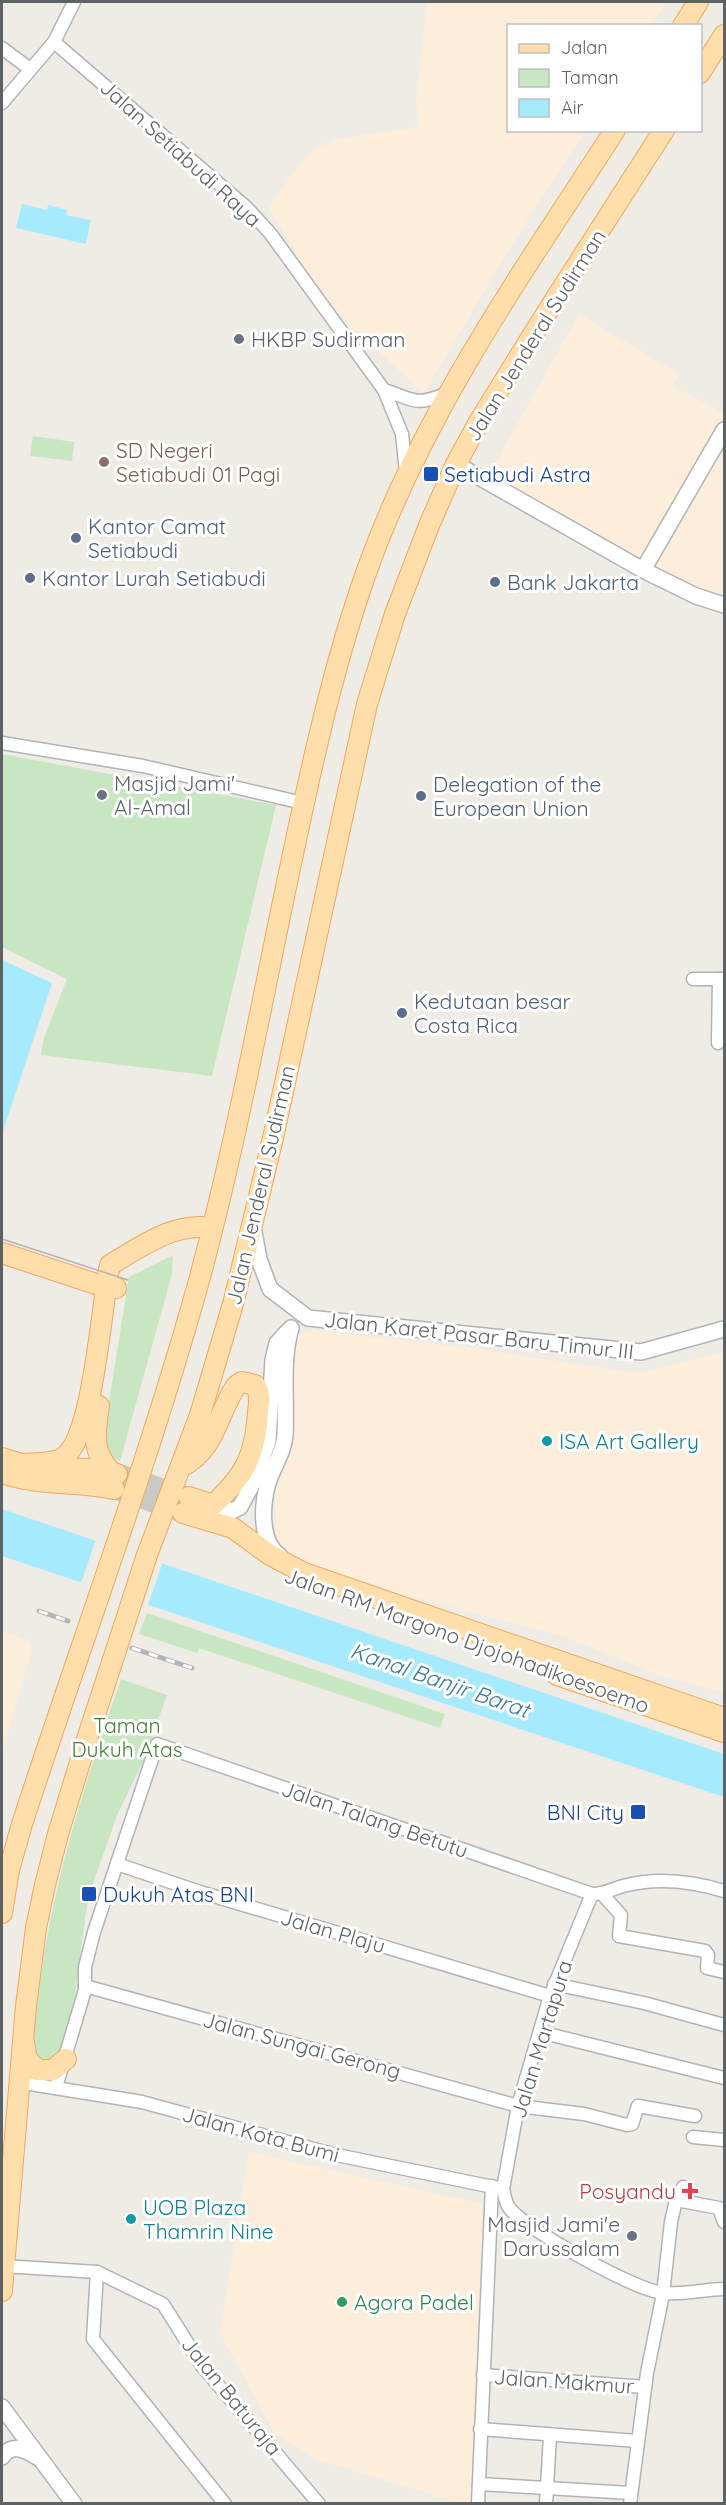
<svg xmlns="http://www.w3.org/2000/svg" width="726" height="2505" viewBox="0 0 726 2505" font-family="Quicksand,sans-serif">
	<rect width="100%" height="100%" fill="#efebe5"/>
	<g fill="#fdeedb">
		<path d="M427 2H667L652 25 508 26V130L585 131 503 259 424 394 327 303 269 208 296 168 316 148 337 139 419 127 416 99Z"/>
		<path d="M579 314 679 374 672 386 724 413V445L718 457 724 458V597L692 586 489 474Z"/>
		<path d="M311 1330 472 1348 637 1373 724 1352V1693L661 1676 568 1638 395 1592 298 1560 280 1549 275 1535V1489L286 1444 292 1345 297 1335Z"/>
		<path d="M2 1631 29 1641 32 1650 2 1752Z"/>
		<path d="M249 2152 483 2204 471 2503H460L315 2459 275 2434 220 2333Z"/>
	</g>
	<g fill="#c9e6c2">
		<path d="M33 436 74 442 72 461 30 456Z"/>
		<path d="M2 754 276 805 212 1076 41 1055 43 1040 67 979 2 947Z"/>
		<path d="M173 1255 172 1274 120 1461 106 1453 103 1439 129 1277Z"/>
		<path d="M147 1613 445 1714 440 1728 199 1648 197 1653 139 1634Z"/>
		<path d="M121 1679 167 1695 143 1762 118 1813 88 1897 76 1986 75 2012 56 2059 39 2063C28 2048 35 2023 37 2006 49 1893 84 1785 121 1679Z"/>
	</g>
	<g fill="#a6eafe">
		<path d="M22 204 47 210 48 205 67 210 66 215 91 220 86 244 16 228Z"/>
		<path d="M2 960 52 983 2 1134Z"/>
		<path d="M2 1509 724 1754V1797L2 1556Z"/>
	</g>
	<path fill="#efebe5" d="M96 1539 163 1562 147 1607 80 1586Z"/>
	<g fill="none" stroke-linecap="round" stroke-linejoin="round">
		<g stroke="#cac9c5" stroke-width="20" stroke-dasharray="20 10" stroke-linecap="butt">
			<path d="M119 1474 188 1497"/>
			<path d="M114 1489 181 1512"/>
		</g>
		<defs>
			<g id="minor">
				<path d="M54 42 246 207 270 233 384 390 402 434 406 472"/>
				<path d="M2 48 30 69"/>
				<path d="M2 103 54 42 74 2"/>
				<path d="M384 390C416 400 414 407 448 393"/>
				<path d="M2 743 143 766 303 803"/>
				<path d="M693 979H724"/>
				<path d="M718 1043 719 979"/>
				<path d="M117 1864 200 1892 550 1996"/>
				<path d="M592 1894 550 1996 518 2106 503 2189C505 2196 505 2204 511 2210 531 2232 636 2291 664 2293 684 2295 705 2289 724 2289"/>
				<path d="M602 1894 621 1915 619 1936 705 1951 708 1955 707 1968 724 1972"/>
				<path d="M554 1984 644 2003 724 2025"/>
				<path d="M85 1986 518 2106 584 2114 627 2125 632 2124 638 2106 695 2116"/>
				<path d="M540 2032 724 2078"/>
				<path d="M18 2082 142 2102 332 2154 503 2189"/>
				<path d="M56 2087 85 1990V1967L94 1932 157 1744 592 1894C605 1894 612 1889 623 1886 657 1877 691 1881 724 1891"/>
				<path d="M693 2137 724 2140"/>
				<path d="M676 2200 719 2208 724 2222"/>
				<path d="M4 2266 97 2272 163 2304 202 2366 319 2504"/>
				<path d="M97 2272 93 2339 225 2504"/>
				<path d="M483 2375 645 2387"/>
				<path d="M480 2429 637 2441"/>
				<path d="M479 2484 631 2493"/>
				<path d="M478 2504 492 2186"/>
				<path d="M546 2504 550 2436"/>
				<path d="M630 2504 647 2373 663 2294 671 2222 676 2200 683 2187"/>
			</g>
			<g id="tertiary">
				<path d="M456 464 643 570 696 596 724 605"/>
				<path d="M643 570 724 430"/>
				<path d="M253 1227 259 1259 270 1289 308 1318 641 1352 724 1329"/>
				<path d="M213 1505 232 1511 240 1507 254 1481 268 1441 273 1360 277 1343 288 1331"/>
				<path d="M280 1556C259 1542 262 1504 268 1483 273 1467 284 1452 285 1435 287 1400 281 1362 291 1328"/>
				<path d="M2 2407 74 2504"/>
				<path d="M2 2457C12 2443 24 2449 37 2457"/>
			</g>
			<g id="primary">
				<path d="M683 26 698 2"/>
				<path d="M700 73 724 35"/>
				<path d="M2 1253 105 1287 116 1288"/>
				<path d="M99 1406C95 1434 91 1450 111 1472"/>
				<path d="M2 1458 34 1468 95 1469 117 1474"/>
				<path d="M19 1464C31 1463 50 1464 61 1459 94 1443 101 1303 110 1265 142 1246 174 1222 212 1228"/>
				<path d="M181 1467C215 1450 217 1415 236 1386L242 1382 255 1385C261 1393 259 1403 258 1412 255 1457 245 1475 213 1505L189 1497"/>
				<path d="M2 1473C40 1486 75 1481 114 1489"/>
				<path d="M183 1513 233 1528 270 1555 304 1573 724 1718"/>
				<path d="M557 1675 724 1732"/>
				<path d="M2 1913 9 1870 22 1824C80 1646 146 1469 197 1288 236 1146 262 999 293 854 313 759 334 664 366 573 423 412 523 272 615 130"/>
				<path d="M24 2043 27 2060 38 2070H53L66 2059"/>
				<path d="M2 2291 26 2006 36 1928 45 1885 58 1834 89 1733 147 1555 200 1415 233 1304 273 1138 367 704 395 614 430 523 456 464 480 420 549 309 664 130"/>
			</g>
		</defs>
		<use href="#minor" stroke="#b0b4b7" stroke-width="15"/>
		<use href="#tertiary" stroke="#b0b4b7" stroke-width="18"/>
		<use href="#primary" stroke="#f0a85d" stroke-width="22"/>
		<use href="#minor" stroke="#fff" stroke-width="12"/>
		<use href="#tertiary" stroke="#fff" stroke-width="15"/>
		<use href="#primary" stroke="#fedfab" stroke-width="20"/>
		<path stroke="#b3b4b5" stroke-width="1.5" d="M2 1239 128 1280"/>
		<defs>
			<g id="rail">
				<path d="M39 1611 68 1621"/>
				<path d="M132 1648 192 1668"/>
			</g>
		</defs>
		<use href="#rail" stroke="#b3b4b5" stroke-width="5"/>
		<use href="#rail" stroke="#fff" stroke-width="3" stroke-dasharray="9" stroke-linecap="butt"/>
	</g>
	<g fill="#6b7280" stroke="#fff" stroke-width="2">
		<circle cx="239" cy="339" r="6"/>
		<circle cx="102" cy="795" r="6"/>
		<circle cx="632" cy="2236" r="6"/>
	</g>
	<circle fill="#8d6e63" stroke="#fff" stroke-width="2" cx="104" cy="462" r="6"/>
	<g fill="#1a4fb4" stroke="#fff" stroke-width="2">
		<rect x="423" y="466" width="16" height="16" rx="3"/>
		<rect x="630" y="1804" width="16" height="16" rx="3"/>
		<rect x="81" y="1886" width="16" height="16" rx="3"/>
	</g>
	<g fill="#5c6f8a" stroke="#fff" stroke-width="2">
		<circle cx="76" cy="538" r="6"/>
		<circle cx="30" cy="578" r="6"/>
		<circle cx="495" cy="582" r="6"/>
		<circle cx="421" cy="796" r="6"/>
		<circle cx="402" cy="1013" r="6"/>
	</g>
	<g fill="#0f9aa8" stroke="#fff" stroke-width="2">
		<circle cx="547" cy="1441" r="6"/>
		<circle cx="131" cy="2219" r="6"/>
	</g>
	<path fill="#e0444e" stroke="#fff" stroke-width="2" d="M687 2182h6v6h6v6h-6v6h-6v-6h-6v-6h6z"/>
	<circle fill="#2e9e5b" stroke="#fff" stroke-width="2" cx="342" cy="2302" r="6"/>
	<g text-anchor="middle" dominant-baseline="central" stroke-width="6" stroke-linejoin="round" paint-order="stroke">
		<g font-size="21" fill="#5d6265" stroke="#fff">
			<text transform="translate(181 153) rotate(42)">Jalan Setiabudi Raya</text>
			<text transform="translate(535 335) rotate(-58)">Jalan Jenderal Sudirman</text>
			<text transform="translate(260 1185) rotate(-77)">Jalan Jenderal Sudirman</text>
			<text transform="translate(479 1335) rotate(6)">Jalan Karet Pasar Baru Timur III</text>
			<text transform="translate(467 1640) rotate(20)">Jalan RM Margono Djojohadikoesoemo</text>
			<text transform="translate(375 1819) rotate(19)">Jalan Talang Betutu</text>
			<text transform="translate(333 1931) rotate(16)">Jalan Plaju</text>
			<text transform="translate(541 2039) rotate(-73)">Jalan Martapura</text>
			<text transform="translate(302 2045) rotate(15)">Jalan Sungai Gerong</text>
			<text transform="translate(261 2134) rotate(15)">Jalan Kota Bumi</text>
			<text transform="translate(564 2381) rotate(4)">Jalan Makmur</text>
			<text transform="translate(232 2396) rotate(51)">Jalan Baturaja</text>
		</g>
		<g font-size="21" fill="#5b616d" stroke="#fff" text-anchor="start">
			<text x="251" y="339">HKBP Sudirman</text>
			<text x="114" y="783">Masjid Jami'<tspan x="114" dy="24">Al-Amal</tspan></text>
			<text x="620" y="2224" text-anchor="end">Masjid Jami'e<tspan x="620" dy="24">Darussalam</tspan></text>
		</g>
		<g font-size="21" fill="#785e54" stroke="#fff" text-anchor="start">
			<text x="116" y="450">SD Negeri<tspan x="116" dy="24">Setiabudi 01 Pagi</tspan></text>
		</g>
		<g font-size="21" fill="#164399" stroke="#fff" text-anchor="start">
			<text x="444" y="474">Setiabudi Astra</text>
			<text x="624" y="1812" text-anchor="end">BNI City</text>
			<text x="103" y="1894">Dukuh Atas BNI</text>
		</g>
		<g font-size="21" fill="#4e5e75" stroke="#fff" text-anchor="start">
			<text x="88" y="526">Kantor Camat<tspan x="88" dy="24">Setiabudi</tspan></text>
			<text x="42" y="578">Kantor Lurah Setiabudi</text>
			<text x="507" y="582">Bank Jakarta</text>
			<text x="433" y="784">Delegation of the<tspan x="433" dy="24">European Union</tspan></text>
			<text x="414" y="1001">Kedutaan besar<tspan x="414" dy="24">Costa Rica</tspan></text>
		</g>
		<g font-size="21" fill="#0d838f" stroke="#fff" text-anchor="start">
			<text x="559" y="1441">ISA Art Gallery</text>
			<text x="143" y="2207">UOB Plaza<tspan x="143" dy="24">Thamrin Nine</tspan></text>
		</g>
		<g font-size="21" fill="#428336" stroke="#fff">
			<text x="127" y="1725">Taman<tspan x="127" dy="24">Dukuh Atas</tspan></text>
		</g>
		<g font-size="21" fill="#be3a42" stroke="#fff" text-anchor="end">
			<text x="676" y="2191">Posyandu</text>
		</g>
		<g font-size="21" fill="#27864d" stroke="#fff" text-anchor="start">
			<text x="354" y="2302">Agora Padel</text>
		</g>
		<g font-size="22" font-style="italic" fill="#3a7a96" stroke="#fff">
			<text transform="translate(440 1680) rotate(19)">Kanal Banjir Barat</text>
		</g>
	</g>
	<rect width="726" height="2505" fill="none" stroke="#5d6265" stroke-width="6"/>
	<rect x="507" y="24" width="195" height="108" fill="#ffffff" stroke="#bec0c1" stroke-width="1.5"/>
	<rect x="519" y="44" width="30" height="9" fill="#fedfab" stroke="#bec0c1" stroke-width="1.5"/>
	<text x="561" y="54" font-size="18" fill="#5d6265">Jalan</text>
	<rect x="519" y="69" width="30" height="18" fill="#c9e6c2" stroke="#bec0c1" stroke-width="1.5"/>
	<text x="561" y="84" font-size="18" fill="#5d6265">Taman</text>
	<rect x="519" y="99" width="30" height="18" fill="#a6eafe" stroke="#bec0c1" stroke-width="1.5"/>
	<text x="561" y="114" font-size="18" fill="#5d6265">Air</text>
</svg>
